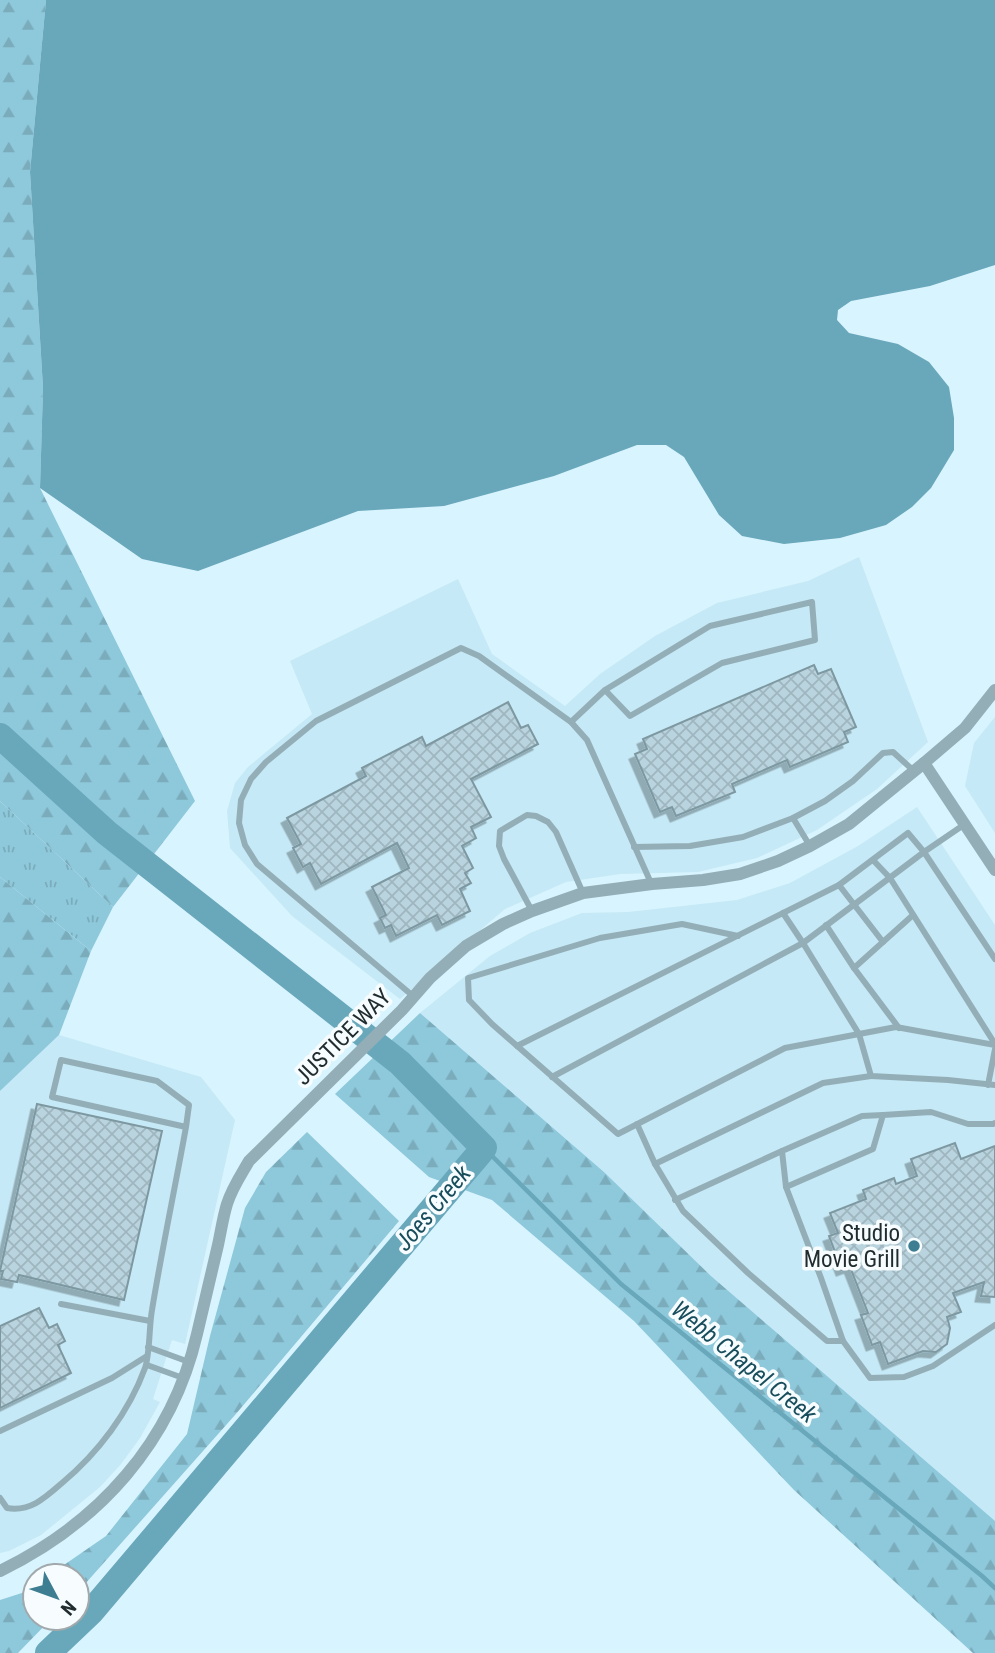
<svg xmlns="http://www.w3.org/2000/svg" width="995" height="1653" viewBox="0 0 995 1653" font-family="'Roboto Condensed',sans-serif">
	<defs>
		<pattern id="grass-tufts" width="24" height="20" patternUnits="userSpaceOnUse" patternTransform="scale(1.75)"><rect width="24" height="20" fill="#8ec8db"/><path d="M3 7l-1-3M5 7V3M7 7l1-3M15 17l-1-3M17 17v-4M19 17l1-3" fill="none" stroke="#7aacbc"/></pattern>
		<pattern id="forest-firs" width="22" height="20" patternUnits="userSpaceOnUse" patternTransform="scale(1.75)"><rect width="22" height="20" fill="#8ec8db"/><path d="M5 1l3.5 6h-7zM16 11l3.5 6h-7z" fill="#7aacbc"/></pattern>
		<pattern id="building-cross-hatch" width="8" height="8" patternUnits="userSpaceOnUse" patternTransform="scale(1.75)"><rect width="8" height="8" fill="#b9d4de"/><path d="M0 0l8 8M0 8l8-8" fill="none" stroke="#9fb6bf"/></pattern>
		<filter id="shadow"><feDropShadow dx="-5.5" dy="5.5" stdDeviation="0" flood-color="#0004"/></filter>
	</defs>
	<rect width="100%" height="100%" fill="#d8f4fe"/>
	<g fill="#c5e9f6">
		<path d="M859 557 928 742 877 789 817 830 757 858 698 872 620 874 566 882 505 909 400 999 292 916 230 848 227 811 235 783 248 767 312 714 290 661 458 579 492 654 565 706 600 674 655 636 717 603 808 581Z"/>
		<path d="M995 717V833L965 786 974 743Z"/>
		<path d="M917 807 995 925V1523L711 1276 604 1172 420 1013 490 956 530 933 582 913 628 912 737 900 790 883 858 846Z"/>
		<path d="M59 1035 201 1077 235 1120 185 1344 172 1340 153 1399 160 1402 140 1438 121 1464 100 1487 41 1535 9 1551 0 1553V1091Z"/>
	</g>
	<path fill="url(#grass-tufts)" d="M0 801 113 907 91 951 0 877Z"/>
	<g fill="url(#forest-firs)">
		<path d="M0 0H46L30 172 43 388 40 488 195 801 113 907 0 801Z"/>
		<path d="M0 877 91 951 59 1035 0 1091Z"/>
		<path d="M420 1013 604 1172 711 1276 995 1521V1653H973L794 1490 634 1321 492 1200 429 1177 335 1094Z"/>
		<path d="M307 1132 399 1221 235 1415 77 1593V1576H48L106 1536 187 1434 210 1336 245 1208 266 1172Z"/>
		<path d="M35 1585V1618H52L18 1653H0V1600L25 1592Z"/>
	</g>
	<path fill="#69a7bb" d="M46 0H995V265L930 286 851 301 838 310 837 320 849 333 898 344 929 362 949 387 954 418V450L931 488 912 507 886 525 840 538 784 544 742 536 719 515 684 457 666 445H637L554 476 444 506 358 511 198 571 142 559 40 488 43 388 30 172Z"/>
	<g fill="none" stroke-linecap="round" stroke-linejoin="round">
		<path stroke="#69a7bb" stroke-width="4.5" d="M484 1148 621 1284 982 1576 995 1588"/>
		<path stroke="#69a7bb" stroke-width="26" d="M0 736 107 833 400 1063 484 1148 91 1612 48 1653"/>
	</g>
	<g fill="url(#building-cross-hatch)" stroke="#7e98a1" stroke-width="2" filter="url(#shadow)">
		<path d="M814 665 818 674 831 669 856 727 844 732 848 742 790 767 787 760 732 784 735 792 676 816 672 807 660 812 635 754 647 749 643 739Z"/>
		<path d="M508 702 521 728 528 725 538 744 471 779 491 817 471 827 476 838 462 846 473 868 465 873 471 883 460 889 470 911 442 925 437 915 396 936 391 925 385 928 380 918 386 915 372 887 409 868 397 843 321 884 310 863 303 867 293 848 301 844 287 818 366 776 362 768 422 737 426 746Z"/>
		<path d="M37 1104 162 1131 124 1300 19 1275 17 1282 1 1279 3 1271H0Z"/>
		<path d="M955 1143 961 1159 995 1146V1297L981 1296 984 1282 953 1293 961 1312 947 1317 950 1328 947 1344 936 1352 923 1351 888 1364 880 1342 872 1345 861 1315 868 1313 850 1267 842 1270 829 1236 838 1233 830 1213 866 1199 863 1190 894 1178 896 1184 917 1176 911 1159Z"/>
		<path d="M39 1308 49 1328 57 1324 65 1341 58 1345 71 1373 0 1408V1326Z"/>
	</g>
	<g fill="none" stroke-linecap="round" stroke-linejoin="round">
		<g stroke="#94aeb7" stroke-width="6">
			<path d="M571 722 605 690 710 626 812 602 815 640 722 663 630 716 605 690"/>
			<path d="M793 818 810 846"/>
			<path d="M965 824 924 852 995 959"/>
			<path d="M634 847 690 846 743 837 793 818 825 801 853 781 883 753 893 752 914 771"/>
			<path d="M873 860 890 878 995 1044"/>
			<path d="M839 885 883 942"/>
			<path d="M532 911 504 859 499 846 500 831 527 815 536 816 548 822 556 832 583 893"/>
			<path d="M826 925 854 968 899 1028"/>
			<path d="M738 936 682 924 600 938 468 978 469 1000 492 1024 618 1134 785 1048 896 1027 995 1045"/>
			<path d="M854 968 913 915"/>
			<path d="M413 996 257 864 245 845 239 823 241 800 251 779 266 762 316 721 461 648 479 656 571 722 587 740 651 883"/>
			<path d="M517 1046 839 885 908 833 924 852 803 943 859 1034 871 1076 948 1080 995 1085"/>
			<path d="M552 1077 803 943 783 913"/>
			<path d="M988 1085 995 1049"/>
			<path d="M995 1123 993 1124H968L931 1112 883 1115 873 1149 786 1187 821 1278 843 1341 870 1378 904 1377 933 1366 995 1325"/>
			<path d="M637 1124 655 1164 823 1083 871 1076"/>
			<path d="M655 1164 683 1211 748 1273 827 1341H843"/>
			<path d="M786 1187 782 1151 862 1116 883 1115"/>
			<path d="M675 1200 782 1151"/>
			<path d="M61 1304 150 1321"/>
			<path d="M148 1347 189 1362"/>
			<path d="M147 1365 183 1378"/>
			<path d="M0 1431 112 1378 147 1356"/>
			<path d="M0 1498 7 1508C30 1512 45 1498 62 1483 98 1453 129 1412 145 1368 150 1354 149 1326 152 1310 162 1249 175 1188 186 1127L52 1097 61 1060 157 1081 189 1105 186 1127"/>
		</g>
		<g stroke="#94aeb7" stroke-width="12">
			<path d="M924 763 995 870"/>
			<path d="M0 1571C99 1523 172 1442 197 1334 204 1304 211 1275 218 1245 221 1231 223 1217 227 1204 232 1188 241 1175 249 1161L402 1010 430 978 466 946 503 924 532 911 583 893 652 884 703 880 740 874 778 861 810 846 849 824 924 763 965 728 995 690"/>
		</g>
	</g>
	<circle fill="#3e7e92" stroke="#f7fdff" stroke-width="2.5" cx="914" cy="1246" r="7"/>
	<g text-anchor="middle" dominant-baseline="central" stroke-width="7" stroke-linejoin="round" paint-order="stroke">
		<g font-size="23" fill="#212c2f" stroke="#f7fdff">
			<text transform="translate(343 1037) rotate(-45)">JUSTICE WAY</text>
		</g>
		<g font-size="23" fill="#212c2f" stroke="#f7fdff" text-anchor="end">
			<text x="900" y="1233">Studio<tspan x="900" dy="26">Movie Grill</tspan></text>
		</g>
		<g font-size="24" font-style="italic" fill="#184d5c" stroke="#f7fdff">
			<text transform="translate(433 1208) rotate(-50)">Joes Creek</text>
			<text transform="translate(744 1362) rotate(39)">Webb Chapel Creek</text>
		</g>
	</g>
	<g transform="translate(56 1597) rotate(131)"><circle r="33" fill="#f7fdff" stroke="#a1a9ac" stroke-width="2"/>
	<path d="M0-5L12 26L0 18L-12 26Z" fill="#3e7e92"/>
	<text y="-10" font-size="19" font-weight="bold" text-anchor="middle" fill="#212c2f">N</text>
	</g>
</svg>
